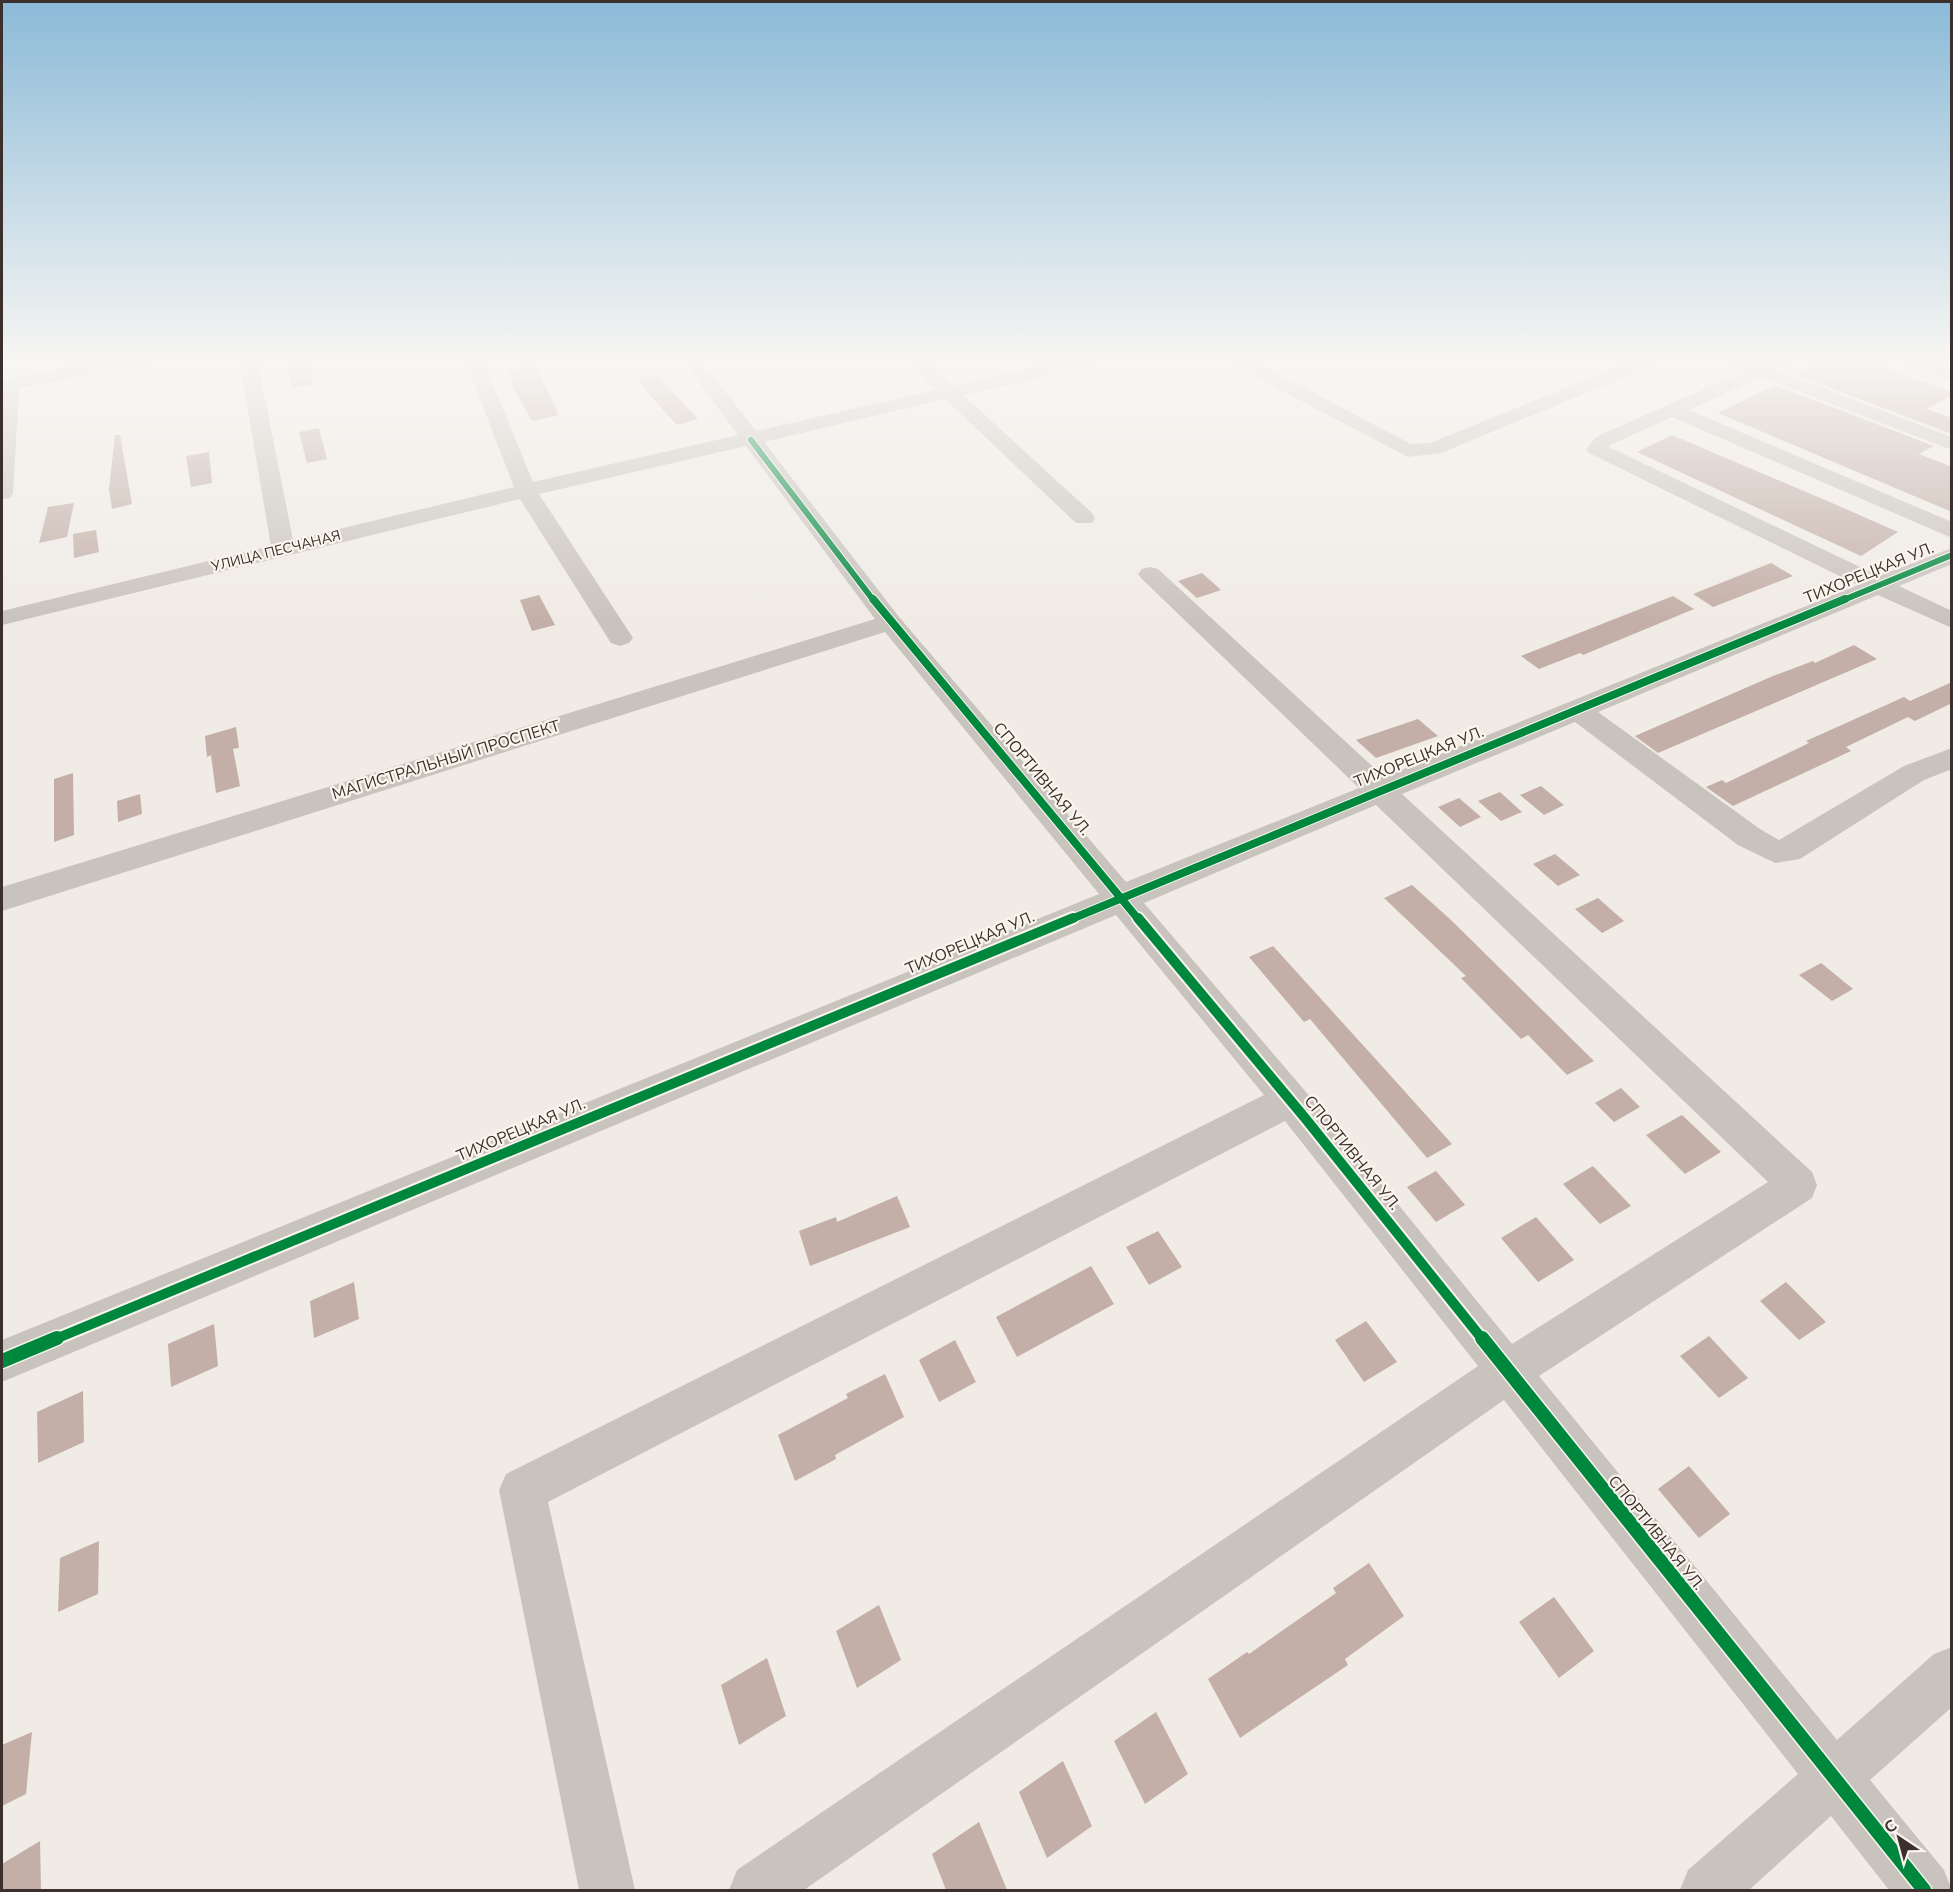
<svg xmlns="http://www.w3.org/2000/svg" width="1953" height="1892" viewBox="0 0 1953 1892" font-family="'Nunito Sans',sans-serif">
	<rect width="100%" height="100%" fill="#f0ebe5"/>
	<g fill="#c3afa7">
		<path d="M308 358 313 384 292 388 287 360Z"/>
		<path d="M1829 358H1859L1952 392V395L1927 409 1952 418V434L1796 375Z"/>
		<path d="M535 365 559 415 532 421 514 389 508 370Z"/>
		<path d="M656 374 698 419 677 425 647 392 638 378Z"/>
		<path d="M1775 385 1934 446 1919 454 1952 467V512L1718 413Z"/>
		<path d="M319 428 327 459 307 463 299 432Z"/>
		<path d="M115 435H120L132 504 112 509 109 489Z"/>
		<path d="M1672 435 1839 506 1898 532 1861 556 1637 452Z"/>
		<path d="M209 452 212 483 191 487 186 456Z"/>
		<path d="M74 503 67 537 39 543 48 507Z"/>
		<path d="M96 530 99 552 74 558 73 534Z"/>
		<path d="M1771 563 1793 576 1713 607 1693 594Z"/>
		<path d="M1202 573 1221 590 1197 598 1178 581Z"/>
		<path d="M539 595 555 625 532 631 520 600Z"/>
		<path d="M1673 596 1694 609 1583 655 1580 653 1539 669 1521 656Z"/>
		<path d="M1854 645 1877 659 1658 753 1635 736 1773 676 1813 661 1815 663Z"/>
		<path d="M1952 682V703L1915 721 1908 717 1846 747 1851 751 1733 806 1706 787 1722 780 1726 783 1809 743 1806 741 1904 697 1910 701Z"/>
		<path d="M1418 719 1438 736 1376 758 1356 740Z"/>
		<path d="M236 727 239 748 233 749 240 786 216 793 211 755 207 757 205 736Z"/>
		<path d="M73 773 74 835 54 842V779Z"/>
		<path d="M1541 786 1564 805 1544 815 1520 795Z"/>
		<path d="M1500 792 1522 812 1501 821 1478 801Z"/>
		<path d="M140 794 142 814 118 822 117 801Z"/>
		<path d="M1459 798 1481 817 1460 827 1438 807Z"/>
		<path d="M1555 854 1580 875 1558 886 1533 864Z"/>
		<path d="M1412 885 1451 920 1594 1061 1567 1075 1528 1035 1521 1039 1461 978 1466 976 1384 898Z"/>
		<path d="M1598 898 1624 921 1602 933 1575 909Z"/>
		<path d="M1273 946 1381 1065 1452 1144 1427 1158 1310 1019 1304 1022 1249 957Z"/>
		<path d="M1821 963 1853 989 1832 1001 1799 975Z"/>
		<path d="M1621 1088 1640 1107 1614 1122 1595 1103Z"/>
		<path d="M1682 1115 1721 1152 1685 1174 1646 1135Z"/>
		<path d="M1593 1166 1631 1206 1600 1224 1563 1184Z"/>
		<path d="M1436 1171 1465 1205 1436 1222 1407 1187Z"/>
		<path d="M897 1196 910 1227 810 1266 799 1231 836 1217 837 1222Z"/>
		<path d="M1536 1217 1574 1260 1538 1282 1501 1238Z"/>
		<path d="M1158 1231 1182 1267 1149 1285 1126 1247Z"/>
		<path d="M1091 1266 1114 1304 1017 1357 996 1317Z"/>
		<path d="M354 1282 359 1319 314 1338 310 1301Z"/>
		<path d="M1786 1282 1826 1322 1799 1340 1760 1301Z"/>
		<path d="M1366 1321 1397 1362 1364 1382 1335 1340Z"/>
		<path d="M214 1324 218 1366 171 1387 168 1344Z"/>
		<path d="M1709 1336 1748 1378 1719 1398 1680 1356Z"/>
		<path d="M955 1340 976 1382 939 1402 919 1360Z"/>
		<path d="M885 1374 904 1417 835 1455 836 1459 795 1481 778 1435 848 1398 846 1394Z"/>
		<path d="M83 1391 84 1442 38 1463 37 1412Z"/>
		<path d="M1689 1466 1730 1514 1699 1538 1658 1489Z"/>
		<path d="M99 1541 98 1594 58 1612 60 1558Z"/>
		<path d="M1369 1563 1404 1616 1345 1659 1348 1665 1240 1738 1208 1679 1247 1652 1249 1654 1336 1593 1333 1588Z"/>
		<path d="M1554 1597 1594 1651 1559 1678 1519 1622Z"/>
		<path d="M879 1605 901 1660 857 1688 836 1631Z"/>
		<path d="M767 1658 786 1716 739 1745 721 1685Z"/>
		<path d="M1156 1712 1188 1774 1145 1804 1114 1741Z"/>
		<path d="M32 1732 26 1794 2 1806V1745Z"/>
		<path d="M1063 1761 1092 1826 1047 1858 1019 1792Z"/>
		<path d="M979 1822 1007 1890H946L932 1854Z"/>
		<path d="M40 1841 41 1890H2V1864Z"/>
	</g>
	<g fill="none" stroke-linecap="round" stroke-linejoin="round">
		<g fill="#c9c3be" fill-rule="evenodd">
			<path d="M122 358H160L151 364 19 388 13 493 10 498 2 499V379Z"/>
			<path d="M239 358H257L293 540 514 487 464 358H482L533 482 738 435 681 358H699L756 431 935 390 903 358H922L953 386 1075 358H1107L1105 362 963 395 1092 513 1095 518 1092 523H1076L945 399 764 442 899 617 1126 882 1359 788 1142 579 1138 574 1142 569 1150 567 1158 569 1384 777 1858 585 1589 453 1586 449 1596 437 1744 371 1721 362 1719 358H1744L1760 364 1773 358H1797L1795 362 1777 370 1952 437V450L1761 377 1689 410 1952 522V538L1672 417 1610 445 1609 447 1879 576 1952 548V564L1899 586 1952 611V628L1878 595 1598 712 1760 829 1779 840 1904 766 1952 748V769L1924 780 1800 859 1775 863 1738 845 1575 722 1402 794 1812 1172 1817 1185 1812 1198 1539 1376 1837 1740 1934 1654 1952 1647V1707L1870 1780 1944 1870 1952 1890H1889L1831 1816 1749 1890H1680L1688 1870 1798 1774 1504 1400 804 1890H729L737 1870 1478 1366 1285 1121 548 1502 635 1890H579L499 1490 506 1474 1264 1095 1116 915 2 1382V1340L1099 894 885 632 2 911V887L875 619 746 446 539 494 633 638 629 643 620 646 611 643 520 499 2 625V611L271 546ZM1376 805 1768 1182 1512 1344 1318 1106 1144 903Z"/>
			<path d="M1225 358H1247L1411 444 1430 443 1639 358H1663L1661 362 1441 453 1408 457 1227 362Z"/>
			<path d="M1893 358H1919L1952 369V381L1895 362Z"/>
		</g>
		<defs>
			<g id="cycleway-far3">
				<path d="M751 440 874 601"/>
				<path d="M1841 601 1952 555"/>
			</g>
			<g id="cycleway-far2">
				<path d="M873 599 1139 920"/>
				<path d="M1069 920 1845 599"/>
			</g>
			<g id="cycleway-far1">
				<path d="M1138 918 1305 1118 1483 1340"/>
				<path d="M53 1340 1073 918"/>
			</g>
			<g id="cycleway">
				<path d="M1482 1338 1924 1890"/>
				<path d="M2 1361 57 1338"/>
			</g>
		</defs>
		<use href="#cycleway-far3" stroke="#fbf5ee" stroke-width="8"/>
		<use href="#cycleway-far2" stroke="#fbf5ee" stroke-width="10"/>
		<use href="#cycleway-far1" stroke="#fbf5ee" stroke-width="14"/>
		<use href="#cycleway" stroke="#fbf5ee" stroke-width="17"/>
		<use href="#cycleway-far3" stroke="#00873e" stroke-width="6"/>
		<use href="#cycleway-far2" stroke="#00873e" stroke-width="8"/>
		<use href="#cycleway-far1" stroke="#00873e" stroke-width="10"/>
		<use href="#cycleway" stroke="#00873e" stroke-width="14"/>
	</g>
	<linearGradient id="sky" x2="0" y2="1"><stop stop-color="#8bbad8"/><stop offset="0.58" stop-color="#f8f6f3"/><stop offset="1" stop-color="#f8f6f3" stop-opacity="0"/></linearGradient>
	<rect width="1953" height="622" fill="url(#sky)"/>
	<g text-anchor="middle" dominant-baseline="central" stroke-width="4.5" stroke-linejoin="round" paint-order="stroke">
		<g font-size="14" fill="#3b302b" stroke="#fbf5ee">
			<text transform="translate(276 551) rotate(-14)">УЛИЦА ПЕСЧАНАЯ</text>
		</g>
		<g font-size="16" fill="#3b302b" stroke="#fbf5ee">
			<text transform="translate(1869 573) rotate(-22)">ТИХОРЕЦКАЯ УЛ.</text>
			<text transform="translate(1419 757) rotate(-22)">ТИХОРЕЦКАЯ УЛ.</text>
			<text transform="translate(446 760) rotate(-17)">МАГИСТРАЛЬНЫЙ ПРОСПЕКТ</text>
			<text transform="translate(1042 779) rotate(50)">СПОРТИВНАЯ УЛ.</text>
			<text transform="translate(970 943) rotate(-23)">ТИХОРЕЦКАЯ УЛ.</text>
			<text transform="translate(521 1130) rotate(-23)">ТИХОРЕЦКАЯ УЛ.</text>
			<text transform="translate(1352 1153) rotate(51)">СПОРТИВНАЯ УЛ.</text>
			<text transform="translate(1656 1533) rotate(51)">СПОРТИВНАЯ УЛ.</text>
		</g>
	</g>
	<rect width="1953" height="1892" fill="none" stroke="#3b302b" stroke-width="6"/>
	<g transform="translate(1899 1838) rotate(324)" stroke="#fbf5ee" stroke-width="4.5" paint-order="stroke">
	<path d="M0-4.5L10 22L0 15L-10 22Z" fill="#3b302b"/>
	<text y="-9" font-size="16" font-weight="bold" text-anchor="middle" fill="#3b302b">С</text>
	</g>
</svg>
